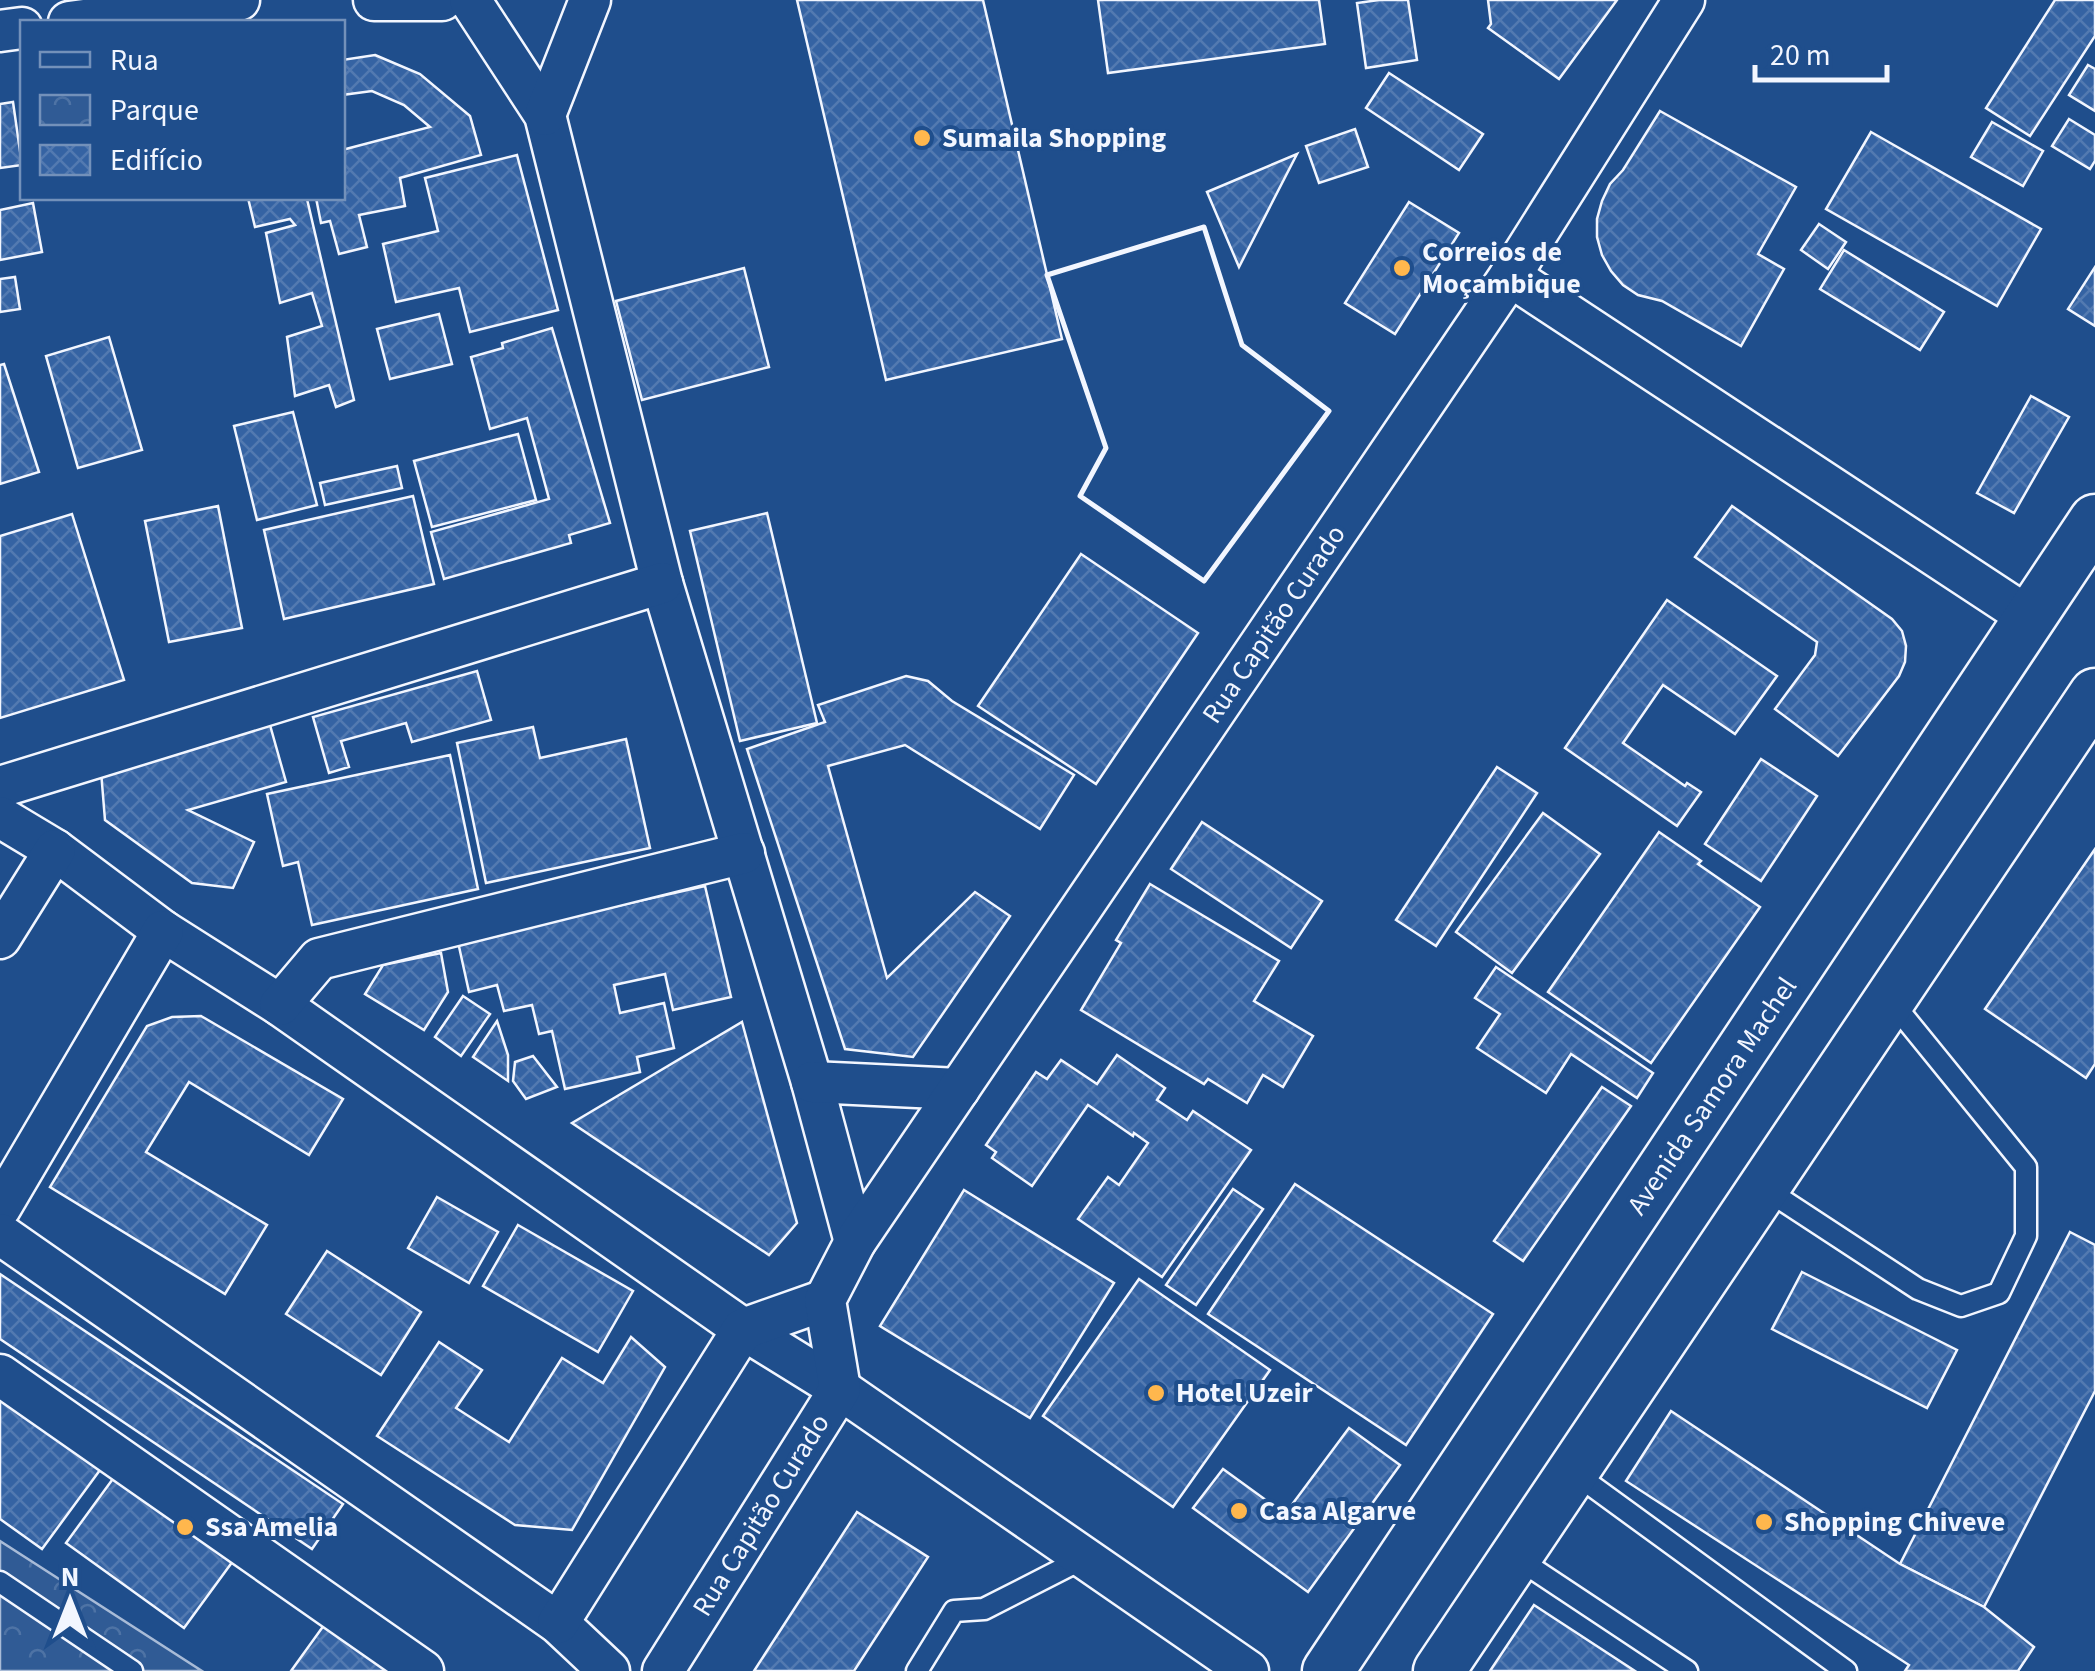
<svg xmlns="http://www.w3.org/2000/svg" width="2095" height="1671" viewBox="0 0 2095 1671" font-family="'Source Sans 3',sans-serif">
	<defs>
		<pattern id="park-crowns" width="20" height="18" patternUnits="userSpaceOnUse" patternTransform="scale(2.5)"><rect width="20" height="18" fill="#305b95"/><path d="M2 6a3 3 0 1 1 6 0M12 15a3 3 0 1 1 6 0" fill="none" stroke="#4e73a5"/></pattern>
		<pattern id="building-cross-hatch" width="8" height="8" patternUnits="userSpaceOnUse" patternTransform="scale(2.5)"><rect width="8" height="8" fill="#3563a3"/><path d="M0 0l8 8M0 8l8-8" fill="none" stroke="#537ab1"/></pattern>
	</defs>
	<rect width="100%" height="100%" fill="#1f4e8c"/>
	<path fill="url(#park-crowns)" stroke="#a8bbd7" stroke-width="2.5" d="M0 1541 202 1671H0Z"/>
	<g fill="url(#building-cross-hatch)" stroke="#f2f6ff" stroke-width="2.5">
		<path d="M797 0H983L1062 339 886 380Z"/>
		<path d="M1098 0H1319L1325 44 1108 73Z"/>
		<path d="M1379 0H1408L1417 60 1366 68 1357 3Z"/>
		<path d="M1488 0H1617L1559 79 1488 28 1491 24Z"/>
		<path d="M2055 0H2095V36L2030 136 1986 108Z"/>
		<path d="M375 55 420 74 470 116 481 155 400 178 405 206 359 215 367 247 339 254 330 221 321 223 316 198 307 199 354 400 336 407 329 385 295 396 287 337 322 326 312 293 280 303 266 233 295 225 290 219 255 227 248 198H342V150L430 127 404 105 372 91 342 95V60Z"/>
		<path d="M2088 65 2095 69V111L2069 95Z"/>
		<path d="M1389 73 1483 134 1459 170 1366 108Z"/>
		<path d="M13 102 22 165 0 168V104Z"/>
		<path d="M1660 111 1796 187 1758 254 1784 269 1741 346 1662 301 1638 295 1623 285 1611 271 1602 255 1597 237V219L1602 201 1610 184 1623 170Z"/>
		<path d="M2069 119 2095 135V161L2090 169 2052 146Z"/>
		<path d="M1992 122 2043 151 2023 186 1971 157Z"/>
		<path d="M1355 129 1368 167 1319 183 1306 146Z"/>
		<path d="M1871 132 2041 229 1997 306 1826 209Z"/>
		<path d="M1297 154 1239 267 1207 192Z"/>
		<path d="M517 155 558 310 470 332 459 288 396 302 383 244 438 231 425 178Z"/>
		<path d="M1409 202 1459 233 1395 334 1345 303Z"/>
		<path d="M33 203 42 252 0 260V210Z"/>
		<path d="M1819 224 1846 242 1828 269 1801 250Z"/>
		<path d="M1844 250 1944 312 1920 350 1820 289Z"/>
		<path d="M2095 267V326L2068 309Z"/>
		<path d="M744 268 769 367 642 400 616 301Z"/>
		<path d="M15 277 20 309 0 312V279Z"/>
		<path d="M439 314 452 364 390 379 377 329Z"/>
		<path d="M552 328 610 523 569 535 571 543 444 579 431 532 549 499 527 418 490 429 471 357 503 348 502 343Z"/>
		<path d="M109 337 142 450 78 468 46 356Z"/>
		<path d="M4 364 39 472 0 484V365Z"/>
		<path d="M2031 396 2069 417 2014 513 1977 493Z"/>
		<path d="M293 412 317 505 257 520 234 426Z"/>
		<path d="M518 434 536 500 432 527 414 461Z"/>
		<path d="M397 466 402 488 325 505 320 483Z"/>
		<path d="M413 496 434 584 284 619 264 530Z"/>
		<path d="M218 506 242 628 169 642 145 521Z"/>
		<path d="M1732 506 1892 619 1902 631 1906 646 1905 662 1899 676 1838 756 1775 709 1815 655 1817 642 1695 557Z"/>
		<path d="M767 513 817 723 740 741 690 531Z"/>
		<path d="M72 514 124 680 0 718V536Z"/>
		<path d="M1081 554 1198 633 1096 784 978 706Z"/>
		<path d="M1667 600 1777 676 1735 734 1663 685 1623 743 1685 786 1687 783 1701 792 1677 826 1565 748Z"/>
		<path d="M477 671 491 720 412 742 406 723 341 741 349 767 329 773 313 717Z"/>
		<path d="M906 676 928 681 952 701 1074 775 1040 829 905 745 828 766 887 978 975 892 1010 916 913 1057 845 1049 747 749 825 722 818 705Z"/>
		<path d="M270 725 286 782 188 810 254 842 233 888 192 883 105 820 101 771Z"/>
		<path d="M533 727 540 758 626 739 650 848 486 883 457 743Z"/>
		<path d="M450 755 478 889 312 925 298 862 283 866 267 794Z"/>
		<path d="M1761 759 1817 796 1761 881 1705 844Z"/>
		<path d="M1497 767 1537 793 1436 946 1396 920Z"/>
		<path d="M1543 813 1600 854 1512 973 1456 932Z"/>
		<path d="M1202 822 1322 901 1291 948 1171 869Z"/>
		<path d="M1659 832 1701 861 1698 864 1760 907 1651 1063 1548 992Z"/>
		<path d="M2095 849V1064L2086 1078 1985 1009Z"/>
		<path d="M1150 884 1279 961 1254 1001 1313 1036 1283 1087 1263 1075 1247 1103 1208 1079 1204 1084 1081 1010 1121 943 1116 940Z"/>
		<path d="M705 886 731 997 673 1010 665 974 614 985 620 1013 664 1003 674 1048 637 1057 640 1072 565 1089 552 1031 539 1034 532 1005 504 1011 497 985 469 992 458 942Z"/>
		<path d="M441 953 448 992 424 1030 365 994 383 965Z"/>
		<path d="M1496 967 1653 1073 1637 1098 1571 1054 1546 1093 1477 1048 1500 1014 1475 998Z"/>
		<path d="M463 996 490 1014 461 1056 435 1037Z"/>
		<path d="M201 1016 343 1099 309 1155 189 1082 146 1152 267 1225 225 1294 50 1187 147 1026 172 1017Z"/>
		<path d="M497 1021 508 1055V1081L473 1057Z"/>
		<path d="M742 1022 797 1223 769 1255 572 1123Z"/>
		<path d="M1117 1055 1165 1088 1157 1100 1187 1120 1193 1111 1251 1150 1162 1277 1078 1219 1108 1177 1119 1185 1148 1143 1134 1133 1133 1136 1088 1105 1032 1186 992 1158 996 1152 986 1145 1036 1072 1047 1079 1061 1060 1097 1084Z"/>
		<path d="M533 1056 557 1087 526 1099 513 1081 515 1062Z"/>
		<path d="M1602 1087 1631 1106 1523 1261 1494 1241Z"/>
		<path d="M1295 1184 1493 1314 1406 1445 1208 1314Z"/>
		<path d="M1233 1189 1263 1209 1196 1305 1166 1285Z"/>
		<path d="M964 1190 1114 1283 1030 1418 880 1326Z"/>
		<path d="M437 1197 498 1232 469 1283 408 1248Z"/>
		<path d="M518 1225 633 1291 598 1352 483 1286Z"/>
		<path d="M2070 1232 2095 1245V1391L1984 1607 1900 1564Z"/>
		<path d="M327 1251 421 1312 381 1375 286 1314Z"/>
		<path d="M1802 1272 1957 1350 1927 1408 1772 1329Z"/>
		<path d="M0 1274 343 1504 312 1549 0 1339Z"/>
		<path d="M1139 1279 1270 1370 1173 1507 1043 1416Z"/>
		<path d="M631 1337 665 1367 572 1530 515 1525 377 1436 439 1342 482 1370 456 1408 509 1442 562 1358 603 1383Z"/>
		<path d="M0 1398 100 1470 42 1549 0 1519Z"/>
		<path d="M1671 1411 1900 1564 1984 1607 2034 1647 2018 1671H1905L1909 1665 1626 1481Z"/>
		<path d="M1349 1428 1400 1465 1308 1592 1193 1508 1223 1469 1285 1514Z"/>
		<path d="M115 1476 233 1561 184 1628 66 1543Z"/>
		<path d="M857 1512 928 1557 854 1671H754Z"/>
		<path d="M1534 1605 1635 1671H1490Z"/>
		<path d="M332 1614 405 1671H291Z"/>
	</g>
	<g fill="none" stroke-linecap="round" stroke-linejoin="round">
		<defs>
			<g id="service">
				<path d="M1764 1188 1918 1289 1961 1306 1999 1293 2026 1236V1167L1891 1001"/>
				<path d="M1573 1472 1846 1671"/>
				<path d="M1517 1558 1687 1671"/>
				<path d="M0 1582 132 1671"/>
				<path d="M917 1671 954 1611 984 1609 1084 1558"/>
			</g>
			<g id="minor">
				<path d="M374 0H442"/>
				<path d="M470 0 545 115 662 583 812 1082 855 1242"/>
				<path d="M69 22 239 0"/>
				<path d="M0 31 22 28"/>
				<path d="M545 115 590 0"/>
				<path d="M1510 276 2030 618"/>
				<path d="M0 787 662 583"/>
				<path d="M0 817 55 850 163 931 280 1005 743 1329 840 1389 1248 1671"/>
				<path d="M0 938 55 850"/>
				<path d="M280 1005 319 959 744 853"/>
				<path d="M812 1082 959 1089"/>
				<path d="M0 1208 163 931"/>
				<path d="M0 1234 558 1623 609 1671"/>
				<path d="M0 1375 423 1671"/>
				<path d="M558 1623 743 1329 825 1300"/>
				<path d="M663 1671 840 1389 825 1300 855 1242 1510 276 1684 0"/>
			</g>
			<g id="tertiary">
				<path d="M1328 1671 2095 520"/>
				<path d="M1439 1671 2095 694"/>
			</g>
		</defs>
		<use href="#service" stroke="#f2f6ff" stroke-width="25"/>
		<use href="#minor" stroke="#f2f6ff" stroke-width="45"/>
		<use href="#tertiary" stroke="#f2f6ff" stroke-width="55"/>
		<use href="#service" stroke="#1f4e8c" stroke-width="20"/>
		<use href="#minor" stroke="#1f4e8c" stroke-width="40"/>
		<use href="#tertiary" stroke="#1f4e8c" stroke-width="50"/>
		<path stroke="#f2f6ff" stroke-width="5" d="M1204 227 1242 345 1329 411 1204 581 1080 496 1106 448 1047 275Z"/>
	</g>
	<g fill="#ffb74d" stroke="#1f4e8c" stroke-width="4">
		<circle cx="922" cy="138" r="10"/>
		<circle cx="1402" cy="268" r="10"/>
		<circle cx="1156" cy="1393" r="10"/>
		<circle cx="1239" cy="1511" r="10"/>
		<circle cx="1764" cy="1522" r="10"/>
		<circle cx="185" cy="1527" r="10"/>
	</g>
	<g text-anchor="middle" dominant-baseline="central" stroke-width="8" stroke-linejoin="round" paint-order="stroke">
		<g font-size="28" font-weight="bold" fill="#f2f6ff" stroke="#1f4e8c" text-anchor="start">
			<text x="942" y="138">Sumaila Shopping</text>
			<text x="1422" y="252">Correios de<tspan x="1422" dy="32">Moçambique</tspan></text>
			<text x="1176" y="1393">Hotel Uzeir</text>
			<text x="1259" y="1511">Casa Algarve</text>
			<text x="1784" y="1522">Shopping Chiveve</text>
			<text x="205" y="1527">Ssa Amelia</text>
		</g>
		<g font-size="28" fill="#f2f6ff" stroke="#1f4e8c">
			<text transform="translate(1274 624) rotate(-56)">Rua Capitão Curado</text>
			<text transform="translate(1712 1096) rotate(-56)">Avenida Samora Machel</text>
			<text transform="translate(761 1515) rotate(-58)">Rua Capitão Curado</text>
		</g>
	</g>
	<rect x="20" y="20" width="325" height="180" fill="#1f4e8c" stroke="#7391ba" stroke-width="2.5"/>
	<rect x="40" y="52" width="50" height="15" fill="#1f4e8c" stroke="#7391ba" stroke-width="2.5"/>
	<text x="110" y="70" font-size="30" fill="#f2f6ff">Rua</text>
	<rect x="40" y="95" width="50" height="30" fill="url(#park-crowns)" stroke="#7391ba" stroke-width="2.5"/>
	<text x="110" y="120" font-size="30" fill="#f2f6ff">Parque</text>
	<rect x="40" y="145" width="50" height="30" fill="url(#building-cross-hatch)" stroke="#7391ba" stroke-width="2.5"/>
	<text x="110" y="170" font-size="30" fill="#f2f6ff">Edifício</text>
	<g transform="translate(70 1601)" stroke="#1f4e8c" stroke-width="8" paint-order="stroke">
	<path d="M0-8L18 38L0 25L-18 38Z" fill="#f2f6ff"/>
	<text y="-15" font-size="28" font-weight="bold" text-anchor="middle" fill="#f2f6ff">N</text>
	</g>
	<path d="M1755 65v15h132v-15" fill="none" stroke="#f2f6ff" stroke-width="5"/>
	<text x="1770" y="65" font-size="30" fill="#f2f6ff" stroke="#1f4e8c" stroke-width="8" paint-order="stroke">20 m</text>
</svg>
